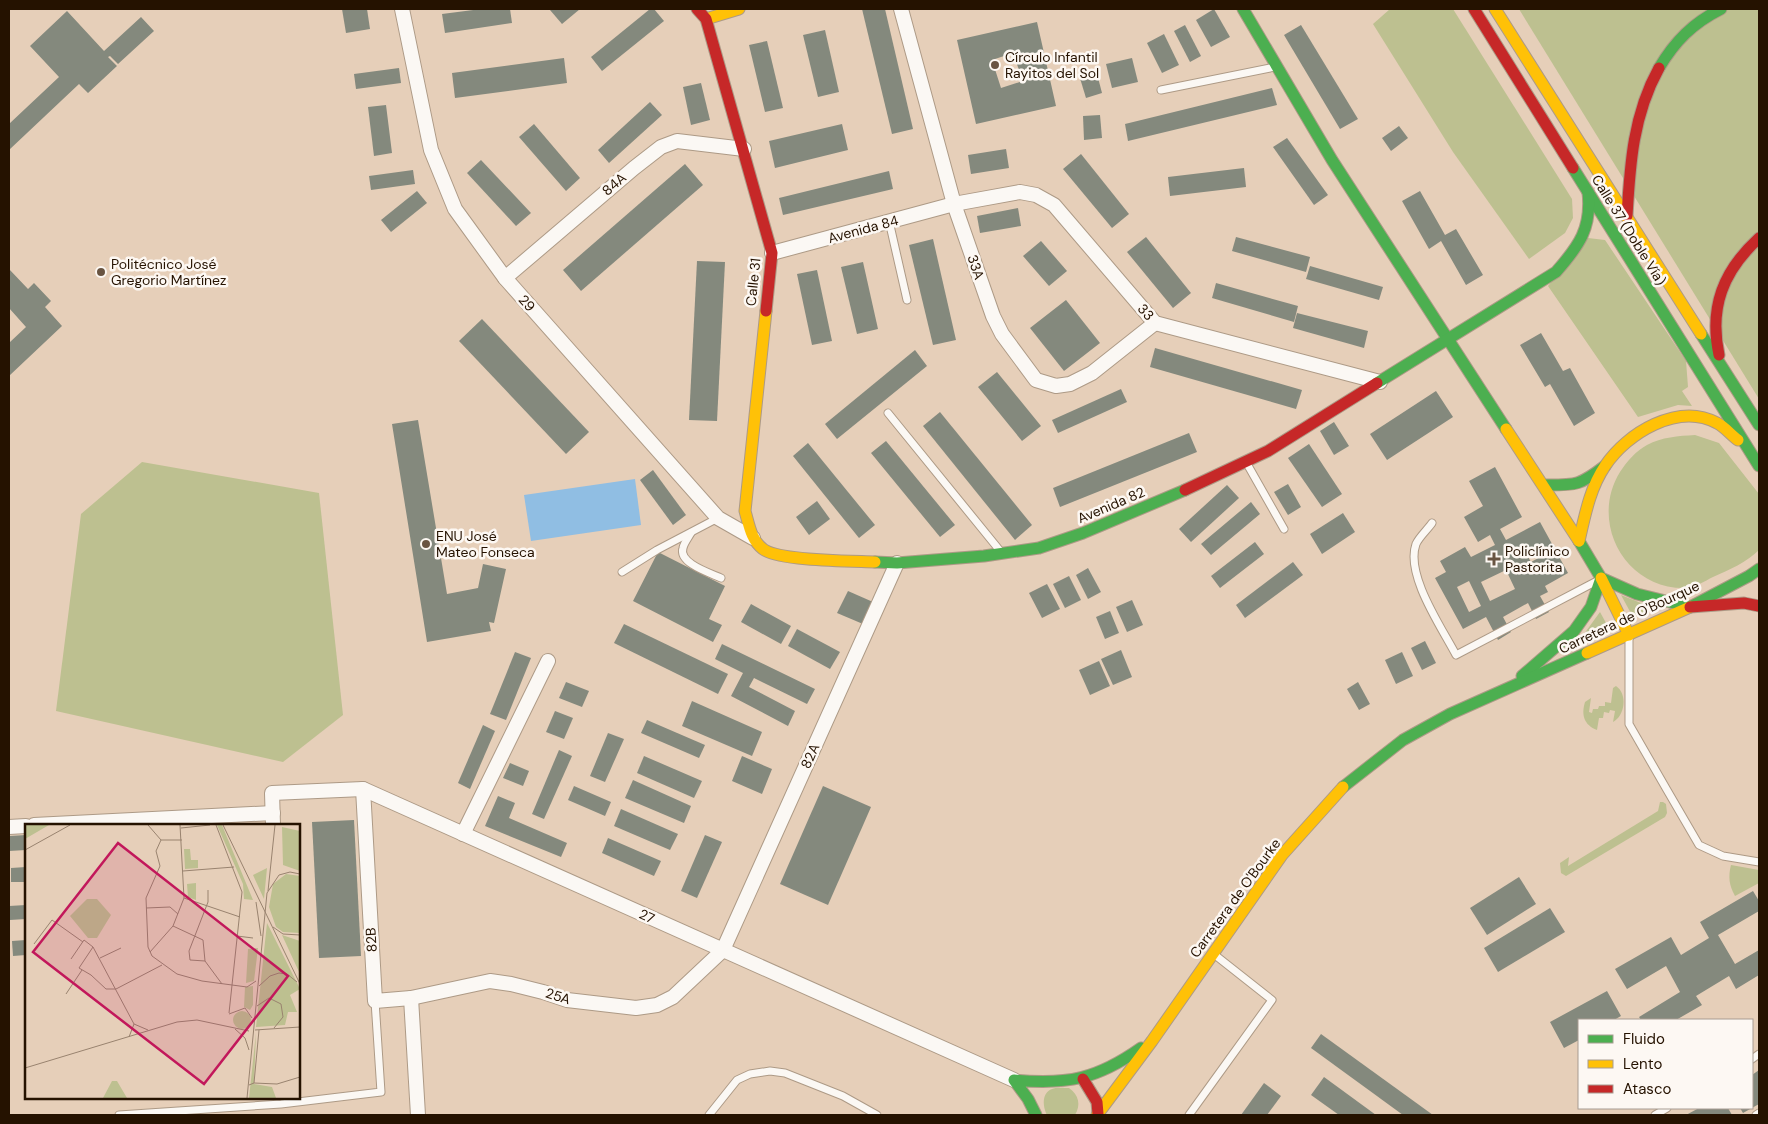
<svg xmlns="http://www.w3.org/2000/svg" width="1768" height="1124" viewBox="0 0 1768 1124" font-family="'DM Sans',sans-serif">
	<rect width="100%" height="100%" fill="#e6cfb9"/>
	<g fill="#bdc090">
		<path d="M1390 9H1453L1572 199 1573 218 1565 233 1529 259 1453 152 1373 24Z"/>
		<path d="M1519 9H1759V399Z"/>
		<path d="M1588 238 1605 240 1686 361 1688 387 1682 391 1692 406 1678 405 1638 417 1548 286Z"/>
		<path d="M1695 435 1719 443 1759 494V550C1747 562 1729 570 1713 577 1705 581 1694 588 1685 588 1625 589 1589 522 1620 472 1627 461 1636 451 1647 445 1662 437 1678 436 1695 435Z"/>
		<path d="M142 462 319 493 343 715 283 762 56 711 81 514Z"/>
		<path d="M1621 595 1656 609 1633 617Z"/>
		<path d="M1600 612 1611 632 1566 649 1584 634Z"/>
		<path d="M1616 686C1628 694 1625 716 1613 722L1615 711 1610 710 1609 713 1604 712 1603 718H1599L1597 730C1584 725 1581 715 1585 702L1591 698 1589 712 1592 713 1593 709H1598L1599 706H1605V702L1611 703 1613 688Z"/>
		<path d="M1660 802H1663L1666 804 1667 813 1665 817 1566 876 1561 873 1560 863 1569 857 1568 866 1658 811Z"/>
		<path d="M1731 865 1759 870V883L1735 896C1729 885 1728 877 1731 865Z"/>
		<path d="M1069 1088C1079 1095 1081 1105 1075 1115H1047C1043 1107 1041 1093 1052 1089 1056 1087 1064 1088 1069 1088Z"/>
	</g>
	<path fill="#90bee3" d="M635 479 641 525 531 541 524 495Z"/>
	<g fill="#84897d" fill-rule="evenodd">
		<path d="M342 9H367L370 29 346 33Z"/>
		<path d="M481 9H510L512 23 445 33 442 14Z"/>
		<path d="M551 9H580L562 24 550 10Z"/>
		<path d="M650 9H654L664 21 602 71 591 57Z"/>
		<path d="M862 9H885L913 129 892 134Z"/>
		<path d="M1214 9 1230 37 1211 47 1196 20Z"/>
		<path d="M67 11 104 51 141 17 154 31 118 64 110 56 108 57 117 66 88 93 79 84 9 150V124L59 77 30 46Z"/>
		<path d="M1037 22 1056 106 976 124 957 40ZM1013 53 1023 81 1001 88 992 60Z"/>
		<path d="M1185 25 1201 56 1190 62 1174 31Z"/>
		<path d="M1301 25 1358 119 1340 129 1284 35Z"/>
		<path d="M825 30 839 92 818 97 803 35Z"/>
		<path d="M1164 34 1179 65 1162 73 1147 43Z"/>
		<path d="M767 41 783 108 765 112 749 45Z"/>
		<path d="M564 58 567 83 455 98 452 73Z"/>
		<path d="M1132 58 1138 82 1112 88 1106 64Z"/>
		<path d="M399 68 401 83 356 89 354 74Z"/>
		<path d="M1096 70 1102 93 1086 98 1079 75Z"/>
		<path d="M701 83 710 120 691 125 683 87Z"/>
		<path d="M1272 88 1277 105 1128 141 1125 124Z"/>
		<path d="M650 102 662 115 609 163 598 150Z"/>
		<path d="M386 105 392 153 374 156 368 107Z"/>
		<path d="M1100 115 1102 138 1084 140 1083 116Z"/>
		<path d="M534 124 580 178 566 191 519 137Z"/>
		<path d="M842 124 848 150 775 168 769 141Z"/>
		<path d="M1399 126 1408 138 1391 151 1382 138Z"/>
		<path d="M1287 138 1328 195 1314 205 1273 147Z"/>
		<path d="M1006 149 1009 168 971 174 968 155Z"/>
		<path d="M1081 154 1129 214 1112 228 1063 169Z"/>
		<path d="M481 160 531 213 516 226 467 173Z"/>
		<path d="M685 164 703 185 581 291 563 270Z"/>
		<path d="M1244 168 1246 187 1170 196 1168 177Z"/>
		<path d="M413 170 415 184 371 190 369 176Z"/>
		<path d="M889 171 893 189 783 215 779 198Z"/>
		<path d="M417 191 427 203 391 232 381 220Z"/>
		<path d="M1420 191 1445 235 1456 229 1483 275 1466 285 1441 241 1429 249 1402 201Z"/>
		<path d="M1018 208 1021 226 980 233 977 216Z"/>
		<path d="M1146 237 1191 293 1173 308 1127 252Z"/>
		<path d="M1236 237 1310 257 1306 272 1232 251Z"/>
		<path d="M933 239 956 340 933 345 909 245Z"/>
		<path d="M1041 241 1067 271 1049 286 1023 256Z"/>
		<path d="M697 261 725 262 717 421 689 420Z"/>
		<path d="M863 262 878 329 857 334 841 267Z"/>
		<path d="M1310 266 1383 287 1379 300 1306 279Z"/>
		<path d="M9 269 28 289 34 283 51 301 45 307 62 326 9 376V343L26 327 9 308Z"/>
		<path d="M817 270 832 341 812 345 797 274Z"/>
		<path d="M1216 283 1298 306 1294 322 1212 298Z"/>
		<path d="M1066 300 1100 343 1064 371 1030 328Z"/>
		<path d="M1297 313 1368 331 1364 348 1293 328Z"/>
		<path d="M482 319 589 432 566 454 459 341Z"/>
		<path d="M1541 333 1563 371 1570 368 1595 413 1574 426 1550 384 1545 387 1520 345Z"/>
		<path d="M1155 348 1302 390 1296 409 1150 367Z"/>
		<path d="M915 350 927 366 837 439 825 424Z"/>
		<path d="M997 372 1041 426 1022 441 978 387Z"/>
		<path d="M1121 389 1127 402 1058 433 1052 420Z"/>
		<path d="M1436 391 1453 417 1387 460 1370 434Z"/>
		<path d="M940 412 1032 525 1015 540 923 426Z"/>
		<path d="M418 420 447 594 478 588 483 564 506 569 494 623 489 622 491 631 427 642 392 424Z"/>
		<path d="M1334 422 1349 446 1334 455 1320 431Z"/>
		<path d="M1189 433 1197 452 1060 507 1053 488Z"/>
		<path d="M886 441 955 525 940 537 871 453Z"/>
		<path d="M808 443 875 525 859 538 793 456Z"/>
		<path d="M1309 444 1342 494 1322 507 1288 458Z"/>
		<path d="M1495 467 1522 517 1500 529 1506 540 1540 522 1568 573 1545 586 1548 592 1540 596 1549 612 1536 619 1528 603 1503 617 1511 632 1498 640 1486 617 1463 629 1435 578 1446 572 1440 561 1465 547 1471 557 1495 545 1490 535 1478 542 1464 517 1483 506 1469 481ZM1541 548 1544 555 1531 562 1527 555ZM1506 570 1515 589 1490 601 1481 582ZM1469 581 1481 606 1469 612 1457 587Z"/>
		<path d="M653 470 686 515 673 525 640 480Z"/>
		<path d="M1288 484 1301 507 1288 515 1274 492Z"/>
		<path d="M1227 485 1239 498 1191 542 1179 529Z"/>
		<path d="M817 501 830 519 809 535 796 517Z"/>
		<path d="M1251 502 1260 514 1211 555 1201 544Z"/>
		<path d="M1343 513 1355 532 1322 554 1310 534Z"/>
		<path d="M1255 542 1264 554 1220 588 1211 576Z"/>
		<path d="M658 552 725 586 709 619 722 625 713 642 633 601Z"/>
		<path d="M1293 562 1303 575 1245 618 1236 605Z"/>
		<path d="M1088 568 1101 592 1088 599 1076 575Z"/>
		<path d="M1069 576 1081 600 1065 608 1053 584Z"/>
		<path d="M1047 584 1060 609 1042 618 1029 593Z"/>
		<path d="M848 591 873 602 863 624 837 613Z"/>
		<path d="M1132 600 1143 625 1127 632 1116 607Z"/>
		<path d="M751 604 791 626 781 644 741 622Z"/>
		<path d="M1110 611 1119 633 1105 639 1096 617Z"/>
		<path d="M624 624 728 674 718 694 614 643Z"/>
		<path d="M797 629 840 652 830 669 788 646Z"/>
		<path d="M1425 641 1436 663 1422 670 1411 648Z"/>
		<path d="M722 644 815 689 807 704 754 678 749 687 795 711 788 726 731 696 743 673 715 659Z"/>
		<path d="M1121 650 1132 677 1113 685 1101 659Z"/>
		<path d="M515 652 531 658 506 720 490 714Z"/>
		<path d="M1402 652 1413 676 1396 684 1385 660Z"/>
		<path d="M1099 661 1110 686 1090 695 1079 670Z"/>
		<path d="M566 682 589 691 582 707 559 698Z"/>
		<path d="M1358 682 1370 704 1359 710 1347 689Z"/>
		<path d="M692 701 762 732 752 756 682 726Z"/>
		<path d="M555 711 573 718 564 739 546 732Z"/>
		<path d="M647 720 705 745 699 758 641 733Z"/>
		<path d="M483 725 495 731 470 789 458 783Z"/>
		<path d="M608 733 624 739 605 782 590 776Z"/>
		<path d="M559 750 572 756 544 819 532 814Z"/>
		<path d="M644 756 702 781 694 798 637 773Z"/>
		<path d="M742 756 772 769 762 794 732 781Z"/>
		<path d="M510 763 529 771 523 786 503 778Z"/>
		<path d="M633 780 691 806 684 823 625 798Z"/>
		<path d="M574 786 611 802 605 816 568 800Z"/>
		<path d="M823 786 871 807 828 905 780 884Z"/>
		<path d="M498 796 515 803 509 818 567 843 561 857 485 826Z"/>
		<path d="M621 809 678 834 670 850 614 826Z"/>
		<path d="M354 820 361 956 319 958 312 822Z"/>
		<path d="M26 835V850L9 851V836Z"/>
		<path d="M705 835 722 842 697 898 681 891Z"/>
		<path d="M608 838 661 861 654 876 602 853Z"/>
		<path d="M26 867V882H11V868Z"/>
		<path d="M1519 877 1536 904 1487 935 1470 908Z"/>
		<path d="M1753 891 1759 901V911L1718 935 1735 964 1759 950V975L1736 989 1729 976 1696 996 1702 1005 1676 1020H1641L1639 1017 1680 992 1666 966 1627 989 1615 969 1671 937 1681 955 1709 938 1700 922Z"/>
		<path d="M26 905V919L10 920 9 906Z"/>
		<path d="M1550 908 1565 932 1498 972 1484 948Z"/>
		<path d="M26 940V955L13 956 12 941Z"/>
		<path d="M1607 991 1621 1016 1614 1020H1579V1040L1564 1048 1550 1022Z"/>
		<path d="M1321 1034 1433 1115H1403L1311 1048Z"/>
		<path d="M1759 1070V1104L1743 1113 1740 1108H1752V1075Z"/>
		<path d="M1324 1077 1376 1115H1339L1311 1095Z"/>
		<path d="M1264 1083 1281 1096 1267 1115H1241Z"/>
		<path d="M1699 1108H1728L1732 1115H1686Z"/>
	</g>
	<g fill="none" stroke-linecap="round" stroke-linejoin="round">
		<defs>
			<g id="lane">
				<path d="M1161 90 1275 67"/>
				<path d="M889 221 907 300"/>
				<path d="M888 413 1001 552"/>
				<path d="M1246 462 1284 529"/>
				<path d="M1432 523C1428 529 1419 537 1416 544 1405 575 1442 628 1456 655L1595 582"/>
				<path d="M691 533C688 538 684 543 683 548 678 563 710 573 721 578"/>
				<path d="M622 572 657 550 718 518"/>
				<path d="M1629 637V724L1667 790 1699 845 1723 856 1759 862"/>
				<path d="M1752 1059 1759 1054"/>
				<path d="M119 1115 281 1104 381 1092 375 1001"/>
				<path d="M709 1115 737 1080 750 1074 770 1071 785 1073 843 1096 877 1115"/>
				<path d="M1189 1115 1272 1000 1215 955"/>
				<path d="M1655 1115 1667 1108"/>
				<path d="M1756 1115 1759 1113"/>
			</g>
			<g id="street">
				<path d="M402 9 431 150 455 209 505 278 718 518 753 538"/>
				<path d="M901 9 954 204 993 316 1002 334 1036 380 1056 386 1070 384 1092 373 1155 323"/>
				<path d="M772 253 954 204 1020 192 1036 195 1054 205 1155 323 1380 382"/>
				<path d="M505 278 634 168 661 147 677 141 744 149"/>
				<path d="M363 789 375 1001 411 998 490 981 511 984 543 992 567 1000 636 1008 657 1005 673 997 723 950 897 563"/>
				<path d="M34 825 273 813"/>
				<path d="M273 825 272 793 363 789 1014 1080"/>
				<path d="M9 827 26 826"/>
				<path d="M463 834 548 661"/>
				<path d="M411 998 418 1115"/>
			</g>
			<g id="fast">
				<path d="M1243 9 1332 160 1506 429"/>
				<path d="M1659 68C1675 41 1693 23 1721 9"/>
				<path d="M1573 168 1759 466"/>
				<path d="M1701 334 1759 425"/>
				<path d="M1377 383 1556 272C1579 246 1592 228 1588 192"/>
				<path d="M1544 485C1576 485 1579 486 1605 466"/>
				<path d="M1579 541 1601 578 1637 594 1690 607 1749 576 1759 569"/>
				<path d="M875 562 897 563 984 556 1039 548 1083 533 1185 490"/>
				<path d="M1522 676 1574 631 1591 607 1601 578"/>
				<path d="M1343 787 1403 740 1450 714 1587 653"/>
				<path d="M1036 1115 1028 1099 1014 1080C1068 1085 1097 1079 1141 1048"/>
			</g>
			<g id="slow">
				<path d="M1495 9 1701 334"/>
				<path d="M706 19 739 9"/>
				<path d="M766 311 745 511C749 525 751 540 763 549 778 561 852 561 875 562"/>
				<path d="M1506 429 1579 541"/>
				<path d="M1579 541C1585 515 1590 488 1605 466 1627 433 1678 402 1717 423 1725 427 1731 435 1738 440"/>
				<path d="M1601 578 1629 635"/>
				<path d="M1587 653 1690 607"/>
				<path d="M1097 1115 1152 1041 1282 855 1343 787"/>
			</g>
			<g id="jam">
				<path d="M697 9 706 19 772 253 766 311"/>
				<path d="M1474 9 1573 168"/>
				<path d="M1627 216C1630 164 1633 115 1659 68"/>
				<path d="M1719 355C1709 307 1723 271 1759 238"/>
				<path d="M1185 490 1268 451 1377 383"/>
				<path d="M1690 607 1744 603 1759 606"/>
				<path d="M1083 1079 1097 1102 1098 1114"/>
			</g>
		</defs>
		<use href="#lane" stroke="#ad9a86" stroke-width="9"/>
		<use href="#street" stroke="#ad9a86" stroke-width="16"/>
		<use href="#fast" stroke="#ad9a86" stroke-width="13"/>
		<use href="#slow" stroke="#ad9a86" stroke-width="13"/>
		<use href="#jam" stroke="#ad9a86" stroke-width="13"/>
		<use href="#lane" stroke="#fbf8f4" stroke-width="7"/>
		<use href="#street" stroke="#fbf8f4" stroke-width="14"/>
		<use href="#fast" stroke="#4caf50" stroke-width="11"/>
		<use href="#slow" stroke="#ffc107" stroke-width="11"/>
		<use href="#jam" stroke="#c62828" stroke-width="11"/>
	</g>
	<g fill="#695441" stroke="#fdf8f3" stroke-width="2">
		<circle cx="995" cy="65" r="5"/>
		<circle cx="101" cy="272" r="5"/>
		<circle cx="426" cy="544" r="5"/>
		<path d="M1491.5 551.5h5v5h5v5h-5v5h-5v-5h-5v-5h5z"/>
	</g>
	<g text-anchor="middle" dominant-baseline="central" stroke-width="5" stroke-linejoin="round" paint-order="stroke">
		<g font-size="14" fill="#251200" stroke="#fdf8f3" text-anchor="start">
			<text x="1005" y="57">Círculo Infantil<tspan x="1005" dy="16">Rayitos del Sol</tspan></text>
			<text x="111" y="264">Politécnico José<tspan x="111" dy="16">Gregorio Martínez</tspan></text>
			<text x="436" y="536">ENU José<tspan x="436" dy="16">Mateo Fonseca</tspan></text>
			<text x="1505" y="551">Policlínico<tspan x="1505" dy="16">Pastorita</tspan></text>
		</g>
		<g font-size="14" fill="#251200" stroke="#fdf8f3">
			<text transform="translate(614 184) rotate(-41)">84A</text>
			<text transform="translate(863 229) rotate(-15)">Avenida 84</text>
			<text transform="translate(1629 230) rotate(58)">Calle 37 (Doble Vía)</text>
			<text transform="translate(976 267) rotate(71)">33A</text>
			<text transform="translate(753 282) rotate(-84)">Calle 31</text>
			<text transform="translate(527 303) rotate(48)">29</text>
			<text transform="translate(1146 312) rotate(47)">33</text>
			<text transform="translate(1111 505) rotate(-23)">Avenida 82</text>
			<text transform="translate(1629 617) rotate(-25)">Carretera de O'Bourque</text>
			<text transform="translate(810 756) rotate(-66)">82A</text>
			<text transform="translate(1235 898) rotate(-54)">Carretera de O'Bourke</text>
			<text transform="translate(647 916) rotate(24)">27</text>
			<text transform="translate(371 940) rotate(-93)">82B</text>
			<text transform="translate(558 996) rotate(17)">25A</text>
		</g>
	</g>
	<g transform="translate(25 824)">
		<rect width="275" height="275" fill="#e6cfb9"/>
		<path d="M0 1H24L0 15ZM192 1H197L228 76 219 75 218 60ZM257 3 275 7V47L258 41ZM159 25H165L166 36H173V44L160 45ZM242 44 239 75 228 51ZM261 50 275 52V109L258 108 251 103 244 83 248 60ZM171 59V76L163 73 162 60ZM62 75H72L86 91 72 114H63L45 92ZM242 99 275 165 265 171 272 188H263L260 201 231 203ZM257 111 275 117V150ZM233 124 229 157 221 159 223 125ZM228 162V181L225 186 219 183 220 163ZM208 196a9 9 0 1 1 18 0a9 9 0 1 1-18 0ZM231 209 229 260 247 263 251 274H224ZM87 257H92L102 274H78Z" fill="#bdc090"/>
		<path fill="none" stroke="#99836f" stroke-width="1" d="M123 1 136 16M191 1 217 68 204 189M198 1 275 160M156 4 185 1M136 16 131 27 135 42 121 74 123 123 127 132 152 150 177 157 222 163 231 157M136 16H157M0 26 45 1M158 47 209 43M243 67 250 1M159 74 215 93M231 78 236 112M121 84 145 83 153 90M148 102 178 116 180 137 197 160M248 103 258 110 275 111M212 112 228 114M9 120 27 96 58 118M68 123 54 144 66 151 81 165H91L137 141M125 128 148 102 159 74 155 1M75 134 96 124M46 135 59 116 68 123 109 200M180 137 165 136 164 127 183 78V66M234 162 245 152 254 149 262 150 272 158M41 170 57 146M232 182 244 174 256 180 258 193 249 204M204 190 220 184 227 194M210 205 220 214 224 226M230 206 275 203M104 213 109 200 123 206M0 244 152 198 172 196 224 207M229 259 234 206M224 261 229 259 252 260 275 253M222 274 242 69 254 51 265 48 275 50"/>
		<path fill="#c2185b" fill-opacity="0.15" stroke="#c2185b" stroke-width="2.5" d="M93 19 263 152 179 260 8 128Z"/>
		<rect width="275" height="275" fill="none" stroke="#251200" stroke-width="2.5"/>
	</g>
	<rect width="1768" height="1124" fill="none" stroke="#251200" stroke-width="20"/>
	<rect x="1578" y="1019" width="175" height="90" fill="#fdf8f3" stroke="#a79c92"/>
	<rect x="1588" y="1035" width="25" height="8" fill="#4caf50" stroke="#a79c92"/>
	<text x="1623" y="1044" font-size="15" fill="#251200">Fluido</text>
	<rect x="1588" y="1060" width="25" height="8" fill="#ffc107" stroke="#a79c92"/>
	<text x="1623" y="1069" font-size="15" fill="#251200">Lento</text>
	<rect x="1588" y="1085" width="25" height="8" fill="#c62828" stroke="#a79c92"/>
	<text x="1623" y="1094" font-size="15" fill="#251200">Atasco</text>
</svg>
